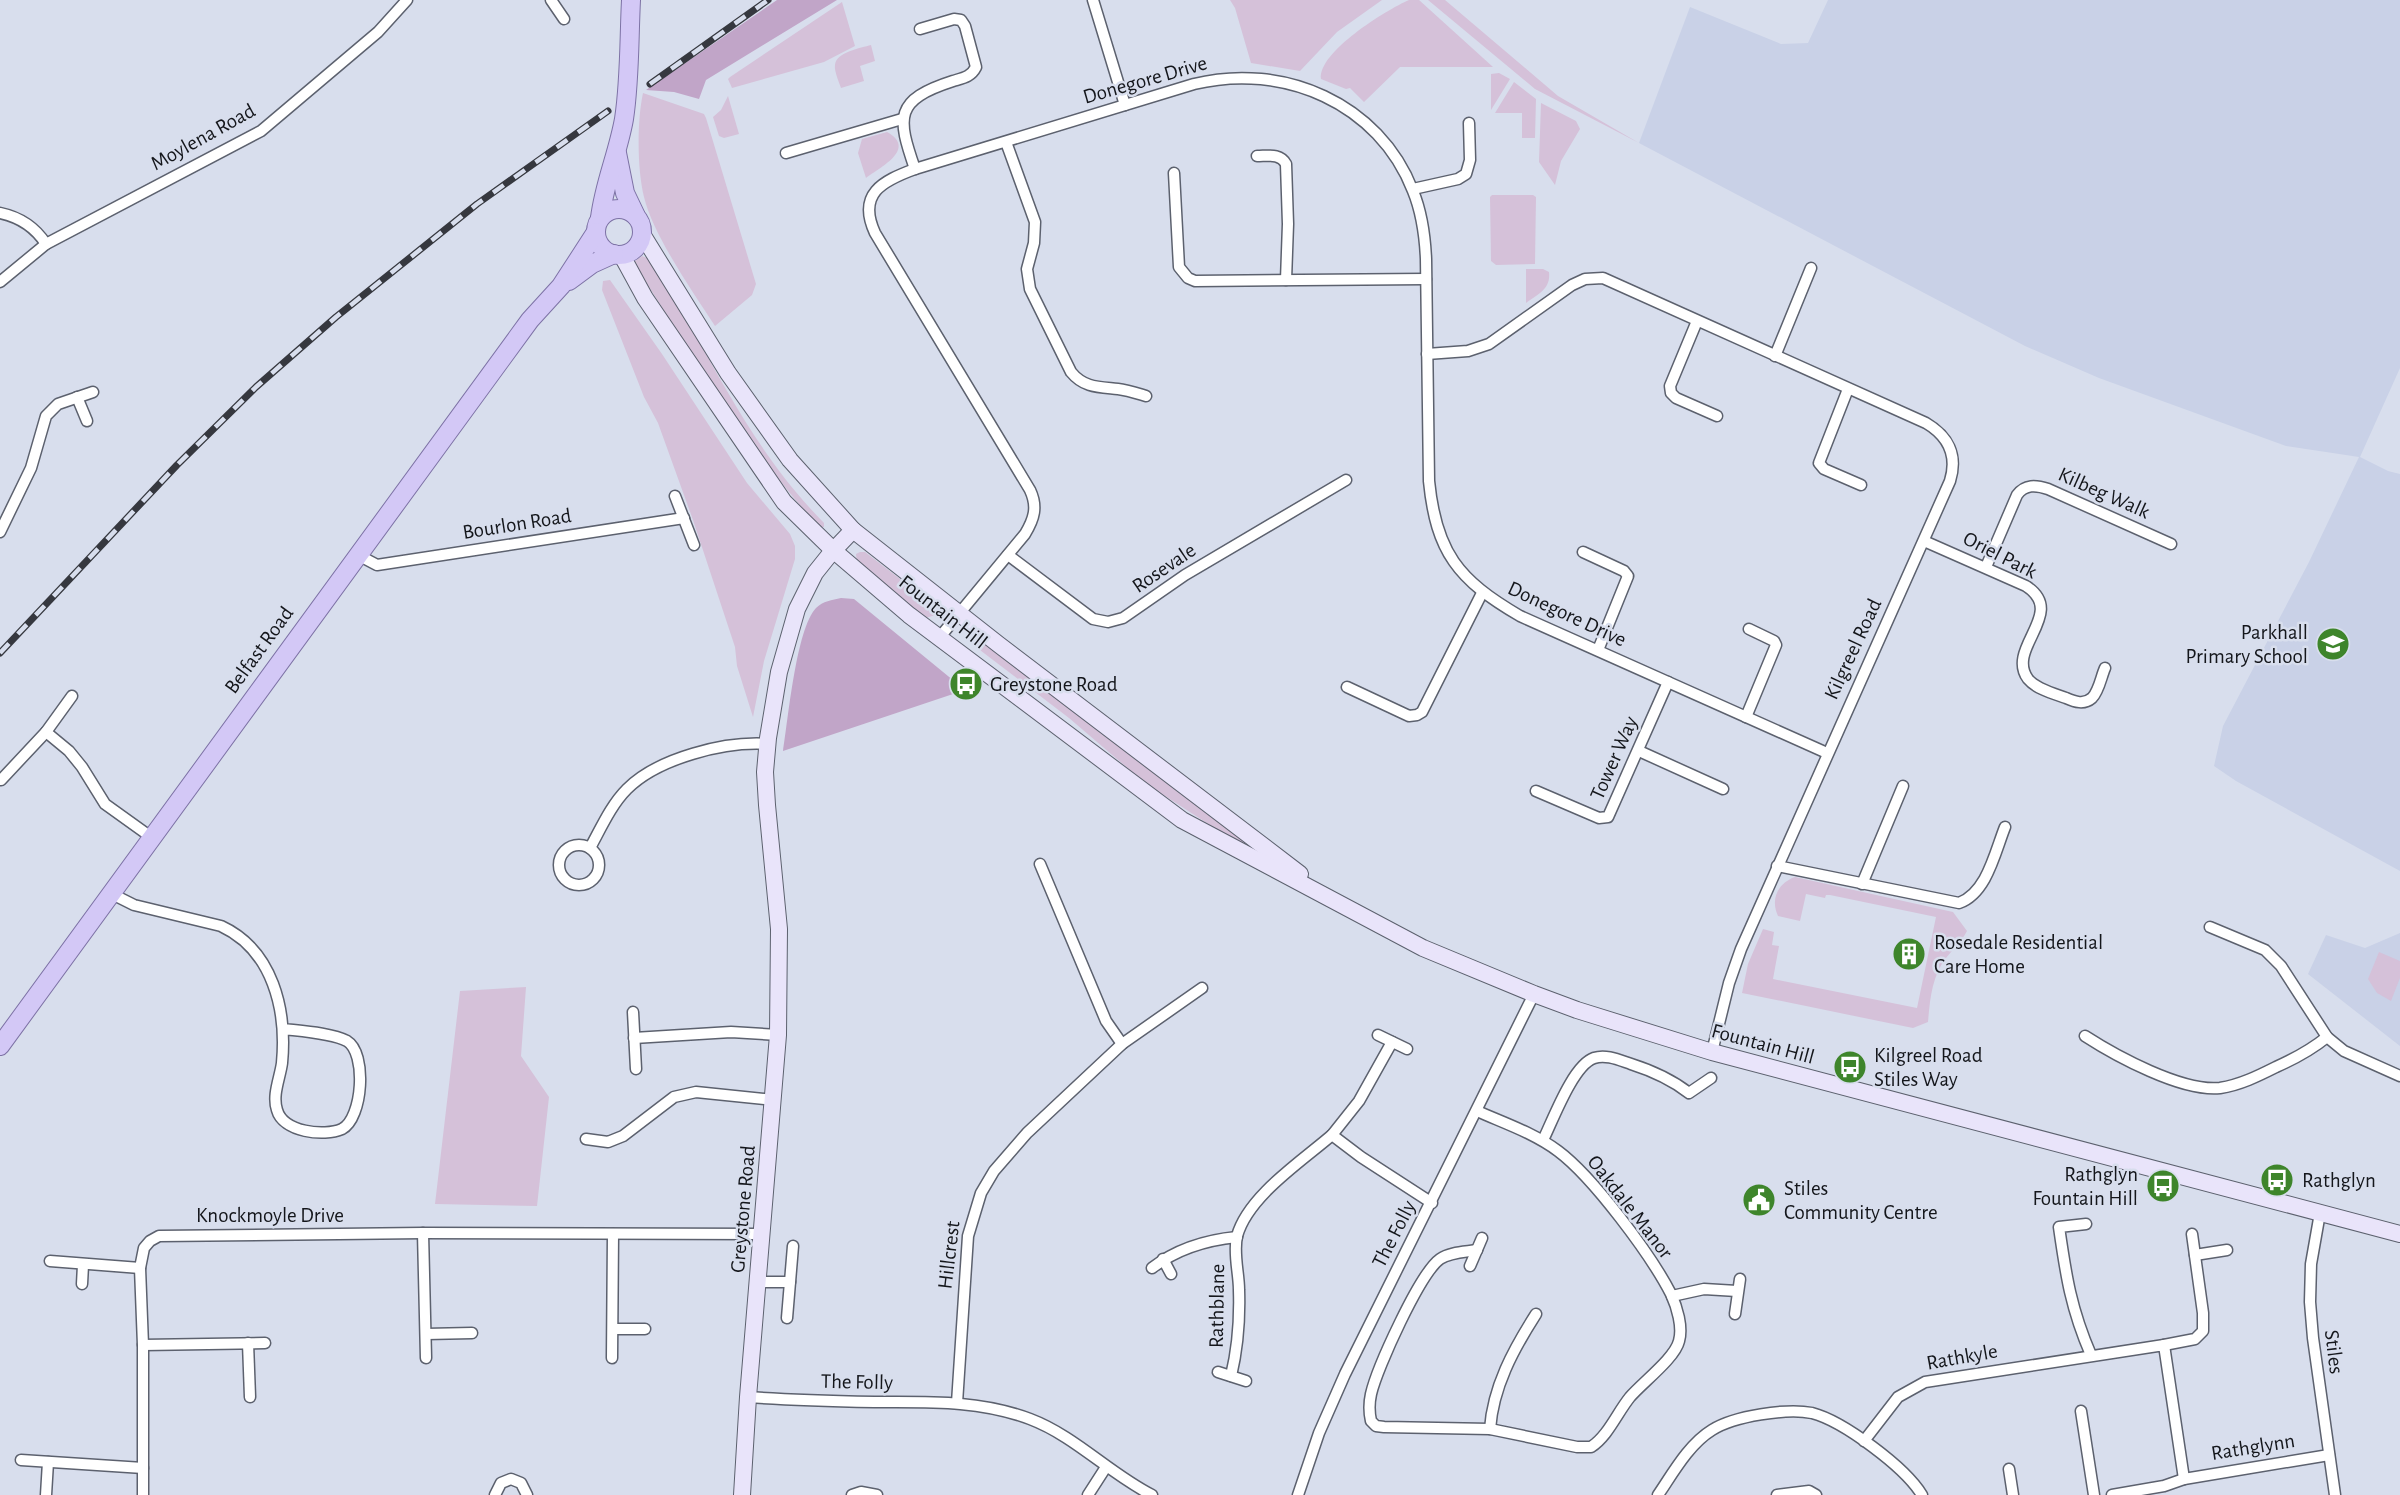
<svg xmlns="http://www.w3.org/2000/svg" width="2400" height="1495" viewBox="0 0 2400 1495" font-family="'Alegreya Sans',sans-serif">
	<rect width="100%" height="100%" fill="#d8deed"/>
	<g fill="#c9d1e7">
		<path d="M1828 0H2400V368L2360 457 2388 471 2400 474V871L2236 781 2214 766 2223 726 2309 562 2359 457 2286 446 2099 378 2025 346 1639 143 1690 7 1781 44 1808 43Z"/>
		<path d="M2400 933V1046L2308 974 2326 935 2365 948Z"/>
	</g>
	<g fill="#d5c1d9">
		<path d="M1230 0H1382L1337 32 1300 71 1251 63 1235 8Z"/>
		<path d="M1409 0H1419L1493 67H1400L1364 102 1350 88 1346 89 1321 79C1318 52 1386 10 1409 0Z"/>
		<path d="M1428 0H1445L1558 96 1639 143 1535 89Z"/>
		<path d="M842 2 855 46 824 62 732 88 728 79 730 77Z"/>
		<path d="M871 45 875 61 860 66 864 81 841 88C839 82 834 71 835 65 836 52 861 48 871 45Z"/>
		<path d="M1499 73 1510 79 1491 110V74Z"/>
		<path d="M1514 82 1536 99 1535 138H1522V113H1495Z"/>
		<path d="M643 93 704 114 706 118 756 284 752 295 715 326C693 292 653 235 644 197 637 169 637 121 643 93Z"/>
		<path d="M728 96 739 134 724 138 719 136 713 117 721 110Z"/>
		<path d="M1541 103 1576 121 1580 129 1561 161 1555 185 1539 162Z"/>
		<path d="M887 132C918 149 879 168 866 178L858 153 862 139Z"/>
		<path d="M1492 195H1533L1536 197 1535 264 1496 265 1491 261 1490 197Z"/>
		<path d="M642 256 647 258C662 282 679 306 693 331 733 402 766 464 824 523V527H819C747 448 693 355 635 265V261Z"/>
		<path d="M1526 269H1543L1549 272C1551 289 1538 294 1526 303Z"/>
		<path d="M610 280 662 354 747 483 790 534 795 546V559L764 661 753 717 737 666 735 647 693 520 658 423 644 397 602 290 603 281Z"/>
		<path d="M860 552H865L934 605 935 615 926 618 857 564 856 554Z"/>
		<path d="M972 638H976L1252 848 1250 851 1145 783 1069 718 972 644 970 641Z"/>
		<path d="M1795 877 1953 912 1967 931C1961 942 1954 948 1946 958 1932 976 1930 999 1928 1022L1913 1028 1742 993 1748 964 1763 929 1774 932 1772 945 1779 946 1773 979 1917 1008 1936 917 1830 895H1826L1825 898 1806 894 1800 921 1778 916C1770 899 1778 883 1795 877Z"/>
		<path d="M2379 952 2400 961V978L2391 1001 2377 993 2368 979Z"/>
		<path d="M526 987 521 1056 549 1097 537 1206 435 1204 460 991Z"/>
	</g>
	<g fill="#c1a5c8">
		<path d="M777 0H837L706 80 699 99 674 92 646 90Z"/>
		<path d="M841 598 854 599 965 690 783 751C788 721 796 629 816 608 823 601 832 600 841 598Z"/>
	</g>
	<g fill="none" stroke-linecap="round" stroke-linejoin="round">
		<defs>
			<g id="street">
				<path d="M551 0 564 19"/>
				<path d="M1093 0 1125 105"/>
				<path d="M1006 142 1035 222 1034 243 1027 269 1030 289 1071 372C1084 388 1099 387 1118 389 1127 390 1136 393 1146 396"/>
				<path d="M786 153 902 119"/>
				<path d="M1257 156C1268 156 1280 153 1286 164L1288 224 1286 280"/>
				<path d="M915 169C897 117 894 100 953 81 963 78 971 77 976 67L965 26 961 20 954 19 920 29"/>
				<path d="M1174 173 1179 267 1188 278 1195 281 1426 279"/>
				<path d="M1413 189 1458 179 1466 174 1470 160 1469 123"/>
				<path d="M0 213C19 217 35 227 46 244"/>
				<path d="M0 282 46 244 261 131 378 32 407 0"/>
				<path d="M1697 321 1670 386 1671 393 1676 398 1717 416"/>
				<path d="M1427 354 1468 351 1489 344 1572 285 1585 279 1603 278 1926 423C1948 436 1958 455 1950 481L1741 949 1729 983 1712 1052"/>
				<path d="M1775 356 1811 268"/>
				<path d="M1848 389 1819 463 1824 469 1861 485"/>
				<path d="M77 397 87 421"/>
				<path d="M675 496 694 545"/>
				<path d="M0 532 31 468 46 416 58 404 93 392"/>
				<path d="M1924 541 2026 586C2068 613 2005 648 2028 679 2036 689 2055 694 2066 698 2075 702 2084 705 2092 698 2099 691 2101 677 2105 668"/>
				<path d="M1583 552 1624 571 1628 576 1598 650"/>
				<path d="M358 555 377 565 684 518"/>
				<path d="M1008 555 1093 619 1108 622 1123 618 1185 575 1346 480"/>
				<path d="M1986 567 2017 495C2025 484 2036 485 2048 489L2171 544"/>
				<path d="M939 638 1025 534C1034 519 1038 507 1030 490L875 233C857 194 882 181 915 169L1194 84C1283 62 1379 103 1413 191 1422 213 1425 236 1426 259L1429 481C1436 552 1458 580 1520 616L1827 753"/>
				<path d="M1347 687 1409 716 1417 715 1422 712 1482 593"/>
				<path d="M1746 717 1776 645 1774 641 1749 629"/>
				<path d="M46 732 69 751 82 767 105 804 151 837"/>
				<path d="M1639 751 1723 789"/>
				<path d="M1 780 46 732 72 696"/>
				<path d="M1536 791 1599 818 1608 817 1668 682"/>
				<circle cx="579" cy="865" r="20"/>
				<path d="M590 848C601 828 611 805 627 789 658 758 725 741 768 744"/>
				<path d="M1040 864 1106 1021 1122 1044"/>
				<path d="M1777 866 1959 903C1987 893 1995 852 2005 827"/>
				<path d="M1862 884 1903 786"/>
				<path d="M110 893 134 905 221 926C273 950 287 1010 282 1063 280 1078 272 1095 277 1110 283 1132 324 1137 342 1129 363 1118 367 1053 347 1041 332 1033 301 1031 284 1029"/>
				<path d="M2210 927 2265 950 2281 966 2327 1037 2344 1051 2400 1076"/>
				<path d="M633 1012 636 1069"/>
				<path d="M1378 1035 1407 1049"/>
				<path d="M2085 1036C2116 1056 2182 1092 2220 1088 2240 1085 2258 1076 2276 1067 2294 1059 2311 1050 2327 1037"/>
				<path d="M634 1038 731 1032 778 1035"/>
				<path d="M1477 1111C1504 1123 1534 1133 1558 1151 1593 1177 1651 1255 1671 1294 1677 1307 1683 1327 1679 1341 1675 1358 1643 1382 1630 1397 1617 1413 1608 1436 1591 1447H1577L1490 1429 1384 1427 1376 1426 1371 1421C1369 1412 1369 1403 1371 1394 1377 1368 1420 1273 1440 1259 1450 1252 1465 1252 1477 1250"/>
				<path d="M1332 1135 1359 1101 1392 1042"/>
				<path d="M586 1139 608 1142 623 1136 674 1097 696 1092 774 1100"/>
				<path d="M1543 1140C1553 1120 1573 1065 1594 1058 1606 1054 1619 1060 1631 1064 1653 1071 1671 1079 1689 1093L1711 1078"/>
				<path d="M2320 1213 2311 1264 2310 1302 2313 1338 2335 1495"/>
				<path d="M2086 1224 2059 1227C2066 1276 2071 1309 2091 1355"/>
				<path d="M423 1233 426 1358"/>
				<path d="M2195 1255 2227 1250"/>
				<path d="M1163 1259 1171 1274"/>
				<path d="M50 1261 140 1268"/>
				<path d="M1470 1266 1482 1238"/>
				<path d="M1152 1268C1178 1248 1206 1240 1237 1237"/>
				<path d="M758 1282H790"/>
				<path d="M82 1284 83 1265"/>
				<path d="M1672 1296 1704 1289 1737 1291"/>
				<path d="M1735 1314 1740 1279"/>
				<path d="M787 1318 793 1246"/>
				<path d="M613 1329H645"/>
				<path d="M426 1334 472 1333"/>
				<path d="M248 1343 250 1397"/>
				<path d="M143 1345 265 1343"/>
				<path d="M2164 1345 2195 1339 2203 1331V1313L2192 1234"/>
				<path d="M612 1358 613 1234"/>
				<path d="M1218 1372 1246 1381"/>
				<path d="M1231 1376C1238 1347 1240 1320 1239 1290 1239 1273 1233 1253 1237 1236 1248 1196 1302 1161 1332 1135L1361 1157 1432 1203"/>
				<path d="M748 1397C791 1400 834 1401 876 1402 928 1402 980 1400 1030 1419 1075 1436 1110 1474 1152 1495"/>
				<path d="M957 1403 968 1236 981 1193 994 1171 1027 1133 1122 1044 1202 988"/>
				<path d="M2081 1411 2094 1495"/>
				<path d="M1490 1429C1493 1387 1513 1350 1536 1314"/>
				<path d="M1864 1441 1898 1397 1925 1382 2164 1345 2184 1479 2329 1455"/>
				<path d="M21 1460 143 1468"/>
				<path d="M2009 1469 2013 1495"/>
				<path d="M46 1495 48 1462"/>
				<path d="M143 1495V1345L140 1268 144 1248 150 1241 159 1236 423 1233 762 1234"/>
				<path d="M495 1495 501 1483 511 1479 521 1483 527 1495"/>
				<path d="M852 1495 861 1492 877 1495"/>
				<path d="M1088 1495 1106 1467"/>
				<path d="M1298 1495 1319 1433 1345 1374 1534 994"/>
				<path d="M1658 1495C1673 1473 1689 1444 1712 1430 1734 1416 1787 1408 1812 1413 1843 1421 1905 1467 1922 1495"/>
				<path d="M1777 1495 1809 1491 1816 1495"/>
				<path d="M2112 1495 2164 1486 2184 1479"/>
			</g>
			<g id="secondary">
				<path d="M642 234 728 373 790 460 853 530 998 644 1300 874"/>
				<path d="M621 254 645 298 784 502 833 550 909 615 1182 820 1423 948 1534 994 1577 1010 1712 1052 2400 1234"/>
				<path d="M742 1495 748 1397 778 1035 779 929 767 805 765 772 768 738 779 672 797 609 815 573 831 553 853 530"/>
			</g>
			<g id="primary">
				<path d="M617 153 625 193 636 216"/>
				<circle cx="619" cy="232" r="23"/>
				<path d="M600 218C604 184 618 153 624 119 630 80 629 39 631 0"/>
				<path d="M569 281 592 264 614 254"/>
				<path d="M0 1046 530 320 561 286 596 232"/>
			</g>
		</defs>
		<use href="#street" stroke="#5c616e" stroke-width="13"/>
		<use href="#secondary" stroke="#5c616e" stroke-width="18"/>
		<use href="#primary" stroke="#7d72a5" stroke-width="20"/>
		<use href="#street" stroke="#fff" stroke-width="10"/>
		<use href="#secondary" stroke="#e9e4fa" stroke-width="16"/>
		<use href="#primary" stroke="#d3c8f6" stroke-width="18"/>
		<defs>
			<g id="rail">
				<path d="M650 84 768 0"/>
				<path d="M0 653 177 465 256 387 336 317 477 204 608 111"/>
			</g>
		</defs>
		<use href="#rail" stroke="#36383f" stroke-width="7"/>
		<use href="#rail" stroke="#d8deed" stroke-width="4.5" stroke-dasharray="13" stroke-linecap="butt"/>
	</g>
	<defs>
		<symbol id="school-disc" viewBox="-11 -11 22 22"><circle r="9.5" fill="#3e852b" stroke="#d8deed"/><path d="M0-5L7-2L0 1L-7-2ZM-4 1L0 2.5L4 1V4Q0 6-4 4Z" fill="#fff"/></symbol>
		<symbol id="bus-disc" viewBox="-11 -11 22 22"><circle r="9.5" fill="#3e852b" stroke="#d8deed"/><path d="M-5-6H5V4H4V6H2V4H-2V6H-4V4H-5ZM-3.5-4V0h7V-4ZM-3.5 1.2v1.5H-2V1.2ZM2 1.2v1.5H3.5V1.2Z" fill="#fff"/></symbol>
		<symbol id="building-disc" viewBox="-11 -11 22 22"><circle r="9.5" fill="#3e852b" stroke="#d8deed"/><path d="M-4-6H4V6H1V3H-1V6H-4ZM-2.5-4.3h1.7v1.8h-1.7ZM.8-4.3h1.7v1.8H.8ZM-2.5-1h1.7V.8h-1.7ZM.8-1h1.7V.8H.8Z" fill="#fff"/></symbol>
		<symbol id="civic-disc" viewBox="-11 -11 22 22"><circle r="9.5" fill="#3e852b" stroke="#d8deed"/><path d="M-.6-6.5H3V-4.5H.6V-3L4-1V1h2V6H-6V1h2V-1L-.6-3ZM-1.2 2.5V6h2.4V2.5Z" fill="#fff"/></symbol>
	</defs>
	<g fill-rule="evenodd">
		<use href="#school-disc" x="2314" y="625" width="38" height="38"/>
		<use href="#bus-disc" x="947" y="665" width="38" height="38"/>
		<use href="#building-disc" x="1890" y="935" width="38" height="38"/>
		<use href="#bus-disc" x="1831" y="1048" width="38" height="38"/>
		<use href="#bus-disc" x="2258" y="1161" width="38" height="38"/>
		<use href="#bus-disc" x="2144" y="1167" width="38" height="38"/>
		<use href="#civic-disc" x="1740" y="1181" width="38" height="38"/>
	</g>
	<g text-anchor="middle" dominant-baseline="central" stroke-width="5" stroke-linejoin="round" paint-order="stroke">
		<g font-size="21" fill="#14161b" stroke="#d8deed">
			<text transform="translate(1145 80) rotate(-16)">Donegore Drive</text>
			<text transform="translate(203 137) rotate(-29)">Moylena Road</text>
			<text transform="translate(2104 493) rotate(24)">Kilbeg Walk</text>
			<text transform="translate(517 524) rotate(-9)">Bourlon Road</text>
			<text transform="translate(2000 555) rotate(27)">Oriel Park</text>
			<text transform="translate(1164 568) rotate(-34)">Rosevale</text>
			<text transform="translate(943 612) rotate(38)">Fountain Hill</text>
			<text transform="translate(1567 614) rotate(25)">Donegore Drive</text>
			<text transform="translate(1853 649) rotate(-65)">Kilgreel Road</text>
			<text transform="translate(259 650) rotate(-54)">Belfast Road</text>
			<text transform="translate(1614 758) rotate(-66)">Tower Way</text>
			<text transform="translate(1763 1044) rotate(15)">Fountain Hill</text>
			<text transform="translate(1630 1207) rotate(52)">Oakdale Manor</text>
			<text transform="translate(743 1209) rotate(-85)">Greystone Road</text>
			<text x="270" y="1215">Knockmoyle Drive</text>
			<text transform="translate(1394 1234) rotate(-63)">The Folly</text>
			<text transform="translate(949 1255) rotate(-83)">Hillcrest</text>
			<text transform="translate(1217 1306) rotate(-89)">Rathblane</text>
			<text transform="translate(2334 1352) rotate(83)">Stiles</text>
			<text transform="translate(1962 1357) rotate(-10)">Rathkyle</text>
			<text transform="translate(857 1382) rotate(1)">The Folly</text>
			<text transform="translate(2253 1447) rotate(-9)">Rathglynn</text>
		</g>
		<g font-size="21" fill="#14161b" stroke="#d8deed" text-anchor="start">
			<text x="2308" y="632" text-anchor="end">Parkhall<tspan x="2308" dy="24">Primary School</tspan></text>
			<text x="990" y="684">Greystone Road</text>
			<text x="1934" y="942">Rosedale Residential<tspan x="1934" dy="24">Care Home</tspan></text>
			<text x="1874" y="1055">Kilgreel Road<tspan x="1874" dy="24">Stiles Way</tspan></text>
			<text x="2138" y="1174" text-anchor="end">Rathglyn<tspan x="2138" dy="24">Fountain Hill</tspan></text>
			<text x="2302" y="1180">Rathglyn</text>
			<text x="1784" y="1188">Stiles<tspan x="1784" dy="24">Community Centre</tspan></text>
		</g>
	</g>
</svg>
